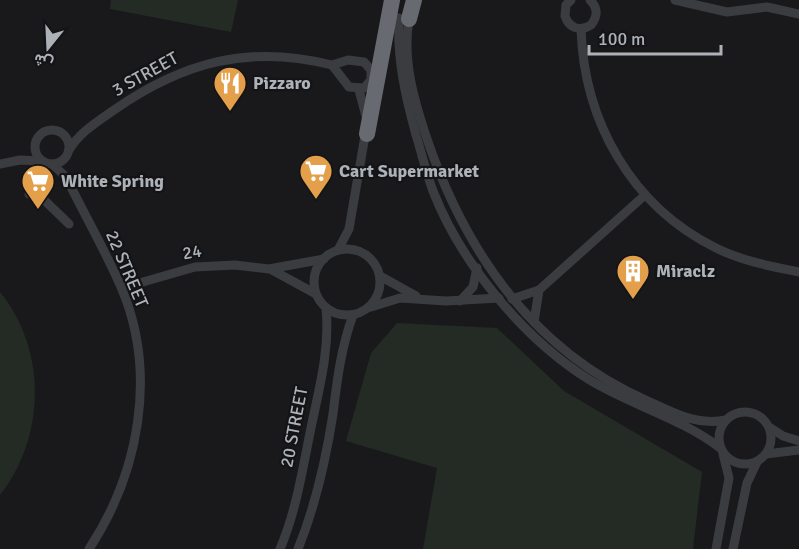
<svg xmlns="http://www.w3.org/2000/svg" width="799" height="549" viewBox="0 0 799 549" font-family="Signika,Vazirmatn,sans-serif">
	<rect width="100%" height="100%" fill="#19191b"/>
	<g fill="#232b24">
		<path d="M111 0H238L231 32 110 9Z"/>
		<path d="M0 292C47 350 46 436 0 495Z"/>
		<path d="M397 323 497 328 564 391 702 472 693 549H423L437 468 346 441 371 353Z"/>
	</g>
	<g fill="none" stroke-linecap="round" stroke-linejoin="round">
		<g stroke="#3a3c40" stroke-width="9">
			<path d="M571 0 566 5 565 16C569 28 580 32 591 25 598 16 598 8 590 0"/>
			<path d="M675 0 727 12 767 7 799 14"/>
			<path d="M399 18C397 59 405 95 416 135 422 154 426 173 433 191 461 263 523 338 588 379 630 405 681 418 720 448"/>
			<path d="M409 19C402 60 414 100 427 139 466 253 534 351 648 401 674 413 697 426 726 420"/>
			<path d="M581 29C584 121 631 206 716 248 742 261 770 266 799 272"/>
			<path d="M348 60 364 62 371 70V80L364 88 349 87 332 65Z"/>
			<path d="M359 90 366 116"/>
			<circle cx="52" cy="147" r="17"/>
			<path d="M69 150C80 132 97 122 114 110 183 62 249 44 332 65"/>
			<path d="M0 164 20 160 42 161"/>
			<path d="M52 164 66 177C84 214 105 250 121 287 158 373 139 473 89 549"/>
			<path d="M29 194H38L69 224"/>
			<circle cx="347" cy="282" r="33"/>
			<path d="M338 250 349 229 366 130"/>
			<path d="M272 270 316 294"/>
			<path d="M380 276 416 296"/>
			<path d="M122 288 195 267 235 265 269 269 324 259"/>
			<path d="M512 299 539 290 645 195"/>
			<path d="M460 301 473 287 477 268"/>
			<path d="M371 307 400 298 446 301 499 298"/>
			<path d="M534 322 539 290"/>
			<circle cx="745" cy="438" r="26"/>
			<path d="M769 427 783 436 799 441"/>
			<path d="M766 454 799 450"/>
			<path d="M280 549C297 509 303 466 312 423 320 385 330 347 326 308"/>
			<path d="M298 549C315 507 326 459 333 414 337 380 341 348 353 315"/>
			<path d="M716 549 729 478 723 454"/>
			<path d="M733 549 747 483 757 462"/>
		</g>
		<g stroke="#676a70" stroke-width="16">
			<path d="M409 19 414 0"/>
			<path d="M367 134 392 0"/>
		</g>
	</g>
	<defs>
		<symbol id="restaurant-pin" viewBox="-11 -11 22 30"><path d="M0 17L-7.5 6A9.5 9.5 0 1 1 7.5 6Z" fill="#e39f49" stroke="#141416"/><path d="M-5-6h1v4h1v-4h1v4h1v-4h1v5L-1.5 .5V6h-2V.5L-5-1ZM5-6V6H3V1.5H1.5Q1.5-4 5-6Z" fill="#fff"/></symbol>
		<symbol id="supermarket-pin" viewBox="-11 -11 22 30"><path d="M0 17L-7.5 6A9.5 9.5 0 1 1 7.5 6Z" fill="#e39f49" stroke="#141416"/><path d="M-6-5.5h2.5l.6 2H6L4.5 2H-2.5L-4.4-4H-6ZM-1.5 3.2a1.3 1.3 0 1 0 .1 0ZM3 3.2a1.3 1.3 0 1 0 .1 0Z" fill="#fff"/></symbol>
		<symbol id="building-pin" viewBox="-11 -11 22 30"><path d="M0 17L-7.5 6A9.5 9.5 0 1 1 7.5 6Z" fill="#e39f49" stroke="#141416"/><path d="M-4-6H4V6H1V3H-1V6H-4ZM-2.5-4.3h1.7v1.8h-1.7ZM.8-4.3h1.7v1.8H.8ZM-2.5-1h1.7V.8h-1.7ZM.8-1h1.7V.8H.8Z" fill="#fff"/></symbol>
	</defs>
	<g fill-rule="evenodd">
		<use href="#restaurant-pin" x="211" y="64" width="38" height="52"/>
		<use href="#supermarket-pin" x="297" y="152" width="38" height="52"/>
		<use href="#supermarket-pin" x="19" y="162" width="38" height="52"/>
		<use href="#building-pin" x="614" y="252" width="38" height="52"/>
	</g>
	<g text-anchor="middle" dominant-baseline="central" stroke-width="4.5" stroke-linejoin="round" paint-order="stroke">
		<g font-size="18" fill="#adb2b9" stroke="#141416">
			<text transform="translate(145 74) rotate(-29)">3 STREET</text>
			<text transform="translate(192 252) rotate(-10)">24</text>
			<text transform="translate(127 269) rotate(67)">22 STREET</text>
			<text transform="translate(294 427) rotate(-79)">20 STREET</text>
		</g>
		<g font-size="18" font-weight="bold" fill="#adb2b9" stroke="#141416" text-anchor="start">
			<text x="253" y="83">Pizzaro</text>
			<text x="339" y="171">Cart Supermarket</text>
			<text x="61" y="181">White Spring</text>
			<text x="656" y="271">Miraclz</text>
		</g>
	</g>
	<g transform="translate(48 48) rotate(198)" stroke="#141416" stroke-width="4.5" paint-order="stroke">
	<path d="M0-4.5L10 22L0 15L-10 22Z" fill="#adb2b9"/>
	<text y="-9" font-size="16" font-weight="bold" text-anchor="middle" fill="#adb2b9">ش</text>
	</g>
	<path d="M589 45v9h132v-9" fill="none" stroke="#adb2b9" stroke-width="3"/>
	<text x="598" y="45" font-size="18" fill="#adb2b9" stroke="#141416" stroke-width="4.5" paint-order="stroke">100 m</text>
</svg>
